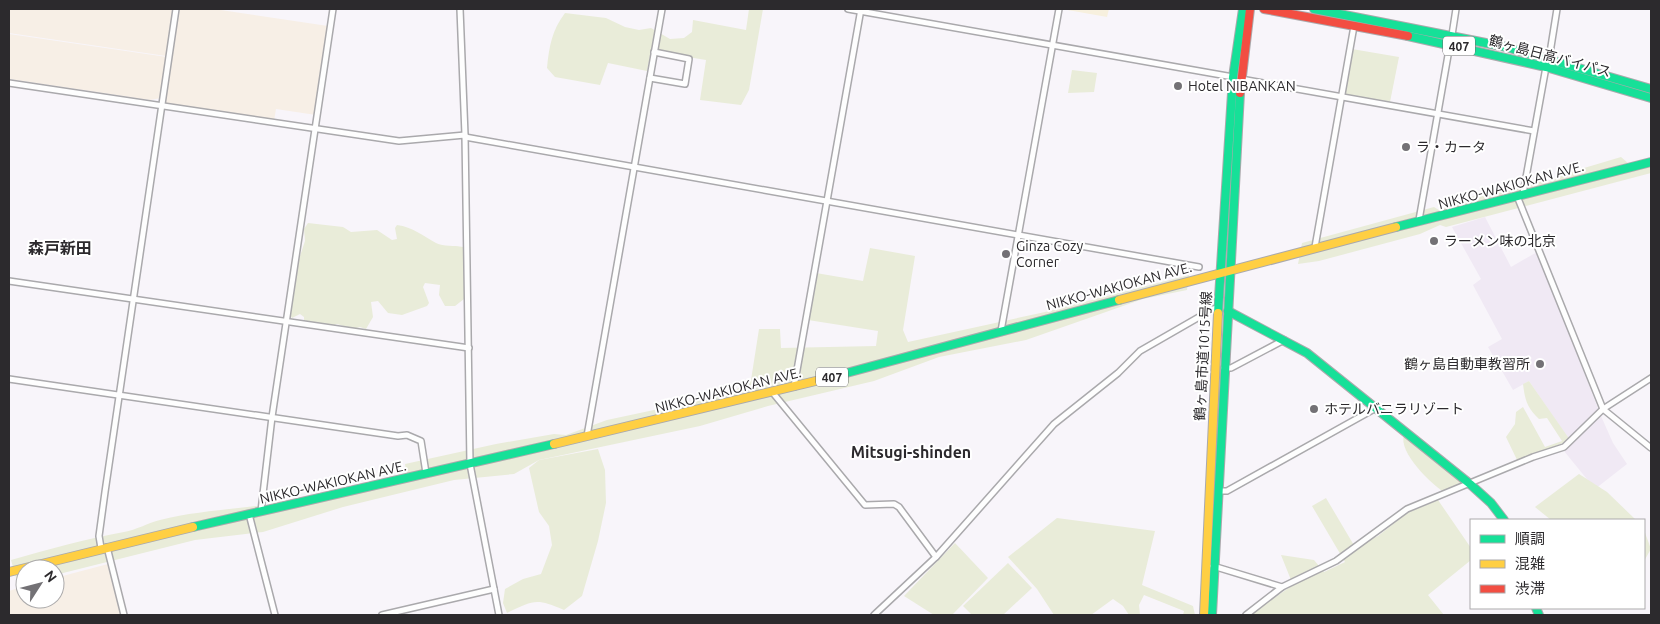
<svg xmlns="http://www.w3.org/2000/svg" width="1660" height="624" viewBox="0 0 1660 624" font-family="Ubuntu,'Noto Sans JP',sans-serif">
	<rect width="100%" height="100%" fill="#f8f5fa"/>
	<path fill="#f0e9f4" d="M1485 217 1511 267 1537 252 1601 416 1613 443 1627 464 1595 489 1564 451 1572 444 1529 381 1513 390 1488 347 1502 339 1473 285 1481 279 1452 227Z"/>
	<g fill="#f7efe6">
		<path d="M10 9 173 10 166 56 9 33Z"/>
		<path d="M178 9H214L328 26 316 115 276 109 274 121 164 104Z"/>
		<path d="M9 34 167 57 161 98 150 100 9 79Z"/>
		<path d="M108 564 121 615H9V591L25 586V599H55V578Z"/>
	</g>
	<g fill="#e9ecd9">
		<path d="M749 9H763L749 90 741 105 700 100 706 60 651 51 647 71 608 63 600 85 555 77 547 68C549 47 552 30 565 13L606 18 625 27 639 30 651 28 670 39 684 38 692 32 693 20 746 30Z"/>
		<path d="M1352 49 1399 57 1390 102 1344 94Z"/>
		<path d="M1072 70 1097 73 1094 92 1068 93Z"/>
		<path d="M1621 157 1635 169 1651 165V173L1446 227 1440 225 1420 234 1319 261 1298 264 1302 243 1434 207 1442 212 1448 203 1541 179 1547 183 1564 174Z"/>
		<path d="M308 223 343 227 351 232 377 230 392 240 397 239 395 228 397 225C413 227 423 236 436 243 444 247 454 245 463 247L465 251 464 299 455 306H445L439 295 440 285 425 283 423 287 429 303 427 306 402 315 388 313 378 301 371 302 373 317 366 329 360 327 353 329 337 324C327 329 313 324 304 320V317L300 314 292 318 290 315 298 262 305 241 304 229Z"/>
		<path d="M870 248 915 256 903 330 908 342 1045 312 1189 275 1187 290 1143 299 1026 340 939 357 874 381 768 406 700 426 539 460 514 474 454 480 343 507 263 532 195 540 55 575V569H25V583L18 585 11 560C49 549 86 539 124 532 136 530 148 523 160 520 191 512 224 510 256 506L265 507 273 503 407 476 405 464 496 444 554 434 566 435 607 420 729 394 751 380 759 329H780L781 348 876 346 878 331 808 320 816 273 863 281Z"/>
		<path d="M1529 381 1570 440 1518 462 1506 437 1515 424 1516 412 1523 407 1545 447 1562 441 1547 418 1539 419C1527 408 1525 400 1523 384Z"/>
		<path d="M1404 435 1463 483 1445 493C1431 484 1398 452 1404 435Z"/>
		<path d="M598 449 605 470 606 503 598 541 582 596 564 610C536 598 534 600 507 613L503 603 505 589 523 579 541 574 552 545 549 526 539 512 529 468 539 460Z"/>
		<path d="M1579 474 1607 492 1636 520H1551L1535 507Z"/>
		<path d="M1326 498 1355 547 1378 536 1407 513 1438 500 1471 548V560L1428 595 1444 615H1249L1293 585 1281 555 1314 560 1324 572 1345 562 1312 506Z"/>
		<path d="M1057 518 1155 531 1142 585 1193 606 1195 615H1183L1184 611 1144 595 1139 605 1140 615H1129L1123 606 1113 599 1091 615H1054L1037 589 1008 557Z"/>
		<path d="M1644 530 1651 549 1644 561Z"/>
		<path d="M955 543 988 578 952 615H934L904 596Z"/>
		<path d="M1008 563 1032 588 1003 615H972L963 606Z"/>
	</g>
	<path fill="#f7f0de" d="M1062 9H1109L1107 17Z"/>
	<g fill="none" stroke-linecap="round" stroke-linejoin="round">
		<defs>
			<g id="street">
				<path d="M460 9 465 135 470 464 499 615"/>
				<path d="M848 9 1233 77"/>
				<path d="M1452 35 1456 9"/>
				<path d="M1549 59 1557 9"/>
				<path d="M650 78 685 84 689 59 654 52"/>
				<path d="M1241 79 1534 131"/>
				<path d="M9 83 399 141 465 135"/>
				<path d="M465 137 1199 267"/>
				<path d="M1523 194 1546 67"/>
				<path d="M1517 196 1603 409 1651 448"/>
				<path d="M1419 220 1450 44"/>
				<path d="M1315 247 1354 26"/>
				<path d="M9 281 469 348"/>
				<path d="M1001 331 1059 9"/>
				<path d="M1224 368H1231L1284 340"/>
				<path d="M9 379 398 436 407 435 421 441 426 473"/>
				<path d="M794 387 861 9"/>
				<path d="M773 393 865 505 894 504 899 507 936 557 1054 424 1118 373 1140 351 1213 309 1219 308"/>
				<path d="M587 436 662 9"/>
				<path d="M1218 491H1227L1376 408"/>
				<path d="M261 511 272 417 333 9"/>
				<path d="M249 514 275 615"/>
				<path d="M107 547 124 615"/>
				<path d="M101 548 99 536 105 492 176 9"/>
				<path d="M1213 566 1282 587"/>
				<path d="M382 615 494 589"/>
				<path d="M874 615 936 557"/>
				<path d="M1246 615 1282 587 1336 561 1407 509 1533 457 1564 447 1603 409 1651 378"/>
			</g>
			<g id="fast">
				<path d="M1314 9 1506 47 1651 89"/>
				<path d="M1408 36 1546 67 1651 98"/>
				<path d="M1396 227 1651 162"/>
				<path d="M1228 311 1307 353 1470 484 1491 503 1504 520"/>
				<path d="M1218 313 1233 77 1243 9"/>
				<path d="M824 379 1119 300"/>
				<path d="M193 527 554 444"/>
				<path d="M1536 608 1539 615"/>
				<path d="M1212 615 1240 93"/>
			</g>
			<g id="slow">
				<path d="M1119 300 1396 227"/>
				<path d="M554 444 824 379"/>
				<path d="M9 572 193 527"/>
				<path d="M1204 615 1218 313"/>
			</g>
			<g id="jam">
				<path d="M1264 9 1408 36"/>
				<path d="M1240 93 1250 9"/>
			</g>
		</defs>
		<use href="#street" stroke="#aaa9ac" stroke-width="8"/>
		<use href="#fast" stroke="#aaa9ac" stroke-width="10"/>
		<use href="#slow" stroke="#aaa9ac" stroke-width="10"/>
		<use href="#jam" stroke="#aaa9ac" stroke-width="10"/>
		<use href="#street" stroke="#fefefe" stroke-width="5"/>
		<use href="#fast" stroke="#16e098" stroke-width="8"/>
		<use href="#slow" stroke="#ffcf43" stroke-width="8"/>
		<use href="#jam" stroke="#f24e42" stroke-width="8"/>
	</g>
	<g fill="#737175" stroke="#fff" stroke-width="2">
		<circle cx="1178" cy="86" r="5"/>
		<circle cx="1406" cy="147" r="5"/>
		<circle cx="1434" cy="241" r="5"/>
		<circle cx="1006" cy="254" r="5"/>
		<circle cx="1540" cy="364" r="5"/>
		<circle cx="1314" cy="409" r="5"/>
	</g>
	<g text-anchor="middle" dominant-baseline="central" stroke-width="4" stroke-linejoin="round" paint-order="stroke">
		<g fill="#fff" stroke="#6b6a6c" stroke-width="1">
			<rect x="1443" y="36.5" width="32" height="19" rx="4"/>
			<rect x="816" y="367.5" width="32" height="19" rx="4"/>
		</g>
		<g font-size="12" font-weight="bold" fill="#2c2a2d">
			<text x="1459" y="46">407</text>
			<text x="832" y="377">407</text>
		</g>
		<g font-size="14" fill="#2c2a2d" stroke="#fff">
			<text transform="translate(1550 56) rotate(15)">鶴ヶ島日高バイパス</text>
			<text transform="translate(1511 185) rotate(-15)">NIKKO-WAKIOKAN AVE.</text>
			<text transform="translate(1119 286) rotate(-15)">NIKKO-WAKIOKAN AVE.</text>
			<text transform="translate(1203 356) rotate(-87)">鶴ヶ島市道1015号線</text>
			<text transform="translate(728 390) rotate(-14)">NIKKO-WAKIOKAN AVE.</text>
			<text transform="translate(333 482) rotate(-13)">NIKKO-WAKIOKAN AVE.</text>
		</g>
		<g font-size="14" fill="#2c2a2d" stroke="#fff" text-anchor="start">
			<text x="1188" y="86">Hotel NIBANKAN</text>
			<text x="1416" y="147">ラ・カータ</text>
			<text x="1444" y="241">ラーメン味の北京</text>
			<text x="1016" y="246">Ginza Cozy<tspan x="1016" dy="16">Corner</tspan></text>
			<text x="1530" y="364" text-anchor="end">鶴ヶ島自動車教習所</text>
			<text x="1324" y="409">ホテルバニラリゾート</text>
		</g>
		<g font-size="16" font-weight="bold" fill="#2c2a2d" stroke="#fff">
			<text x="60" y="248">森戸新田</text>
			<text x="911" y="452">Mitsugi-shinden</text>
		</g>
	</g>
	<rect width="1660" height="624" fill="none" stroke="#2c2a2d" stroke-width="20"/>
	<rect x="1470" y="519" width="175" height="90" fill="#ffffff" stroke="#abaaab"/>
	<rect x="1480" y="535" width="25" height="8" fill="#16e098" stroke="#abaaab"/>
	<text x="1515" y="544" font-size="15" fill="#2c2a2d">順調</text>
	<rect x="1480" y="560" width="25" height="8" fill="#ffcf43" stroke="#abaaab"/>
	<text x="1515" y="569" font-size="15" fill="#2c2a2d">混雑</text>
	<rect x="1480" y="585" width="25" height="8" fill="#f24e42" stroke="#abaaab"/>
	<text x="1515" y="594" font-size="15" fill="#2c2a2d">渋滞</text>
	<g transform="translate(40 584) rotate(54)"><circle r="24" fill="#ffffff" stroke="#abaaab"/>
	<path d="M0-4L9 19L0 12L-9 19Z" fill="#737175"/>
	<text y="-8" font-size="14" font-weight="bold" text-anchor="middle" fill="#2c2a2d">N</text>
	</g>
</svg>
